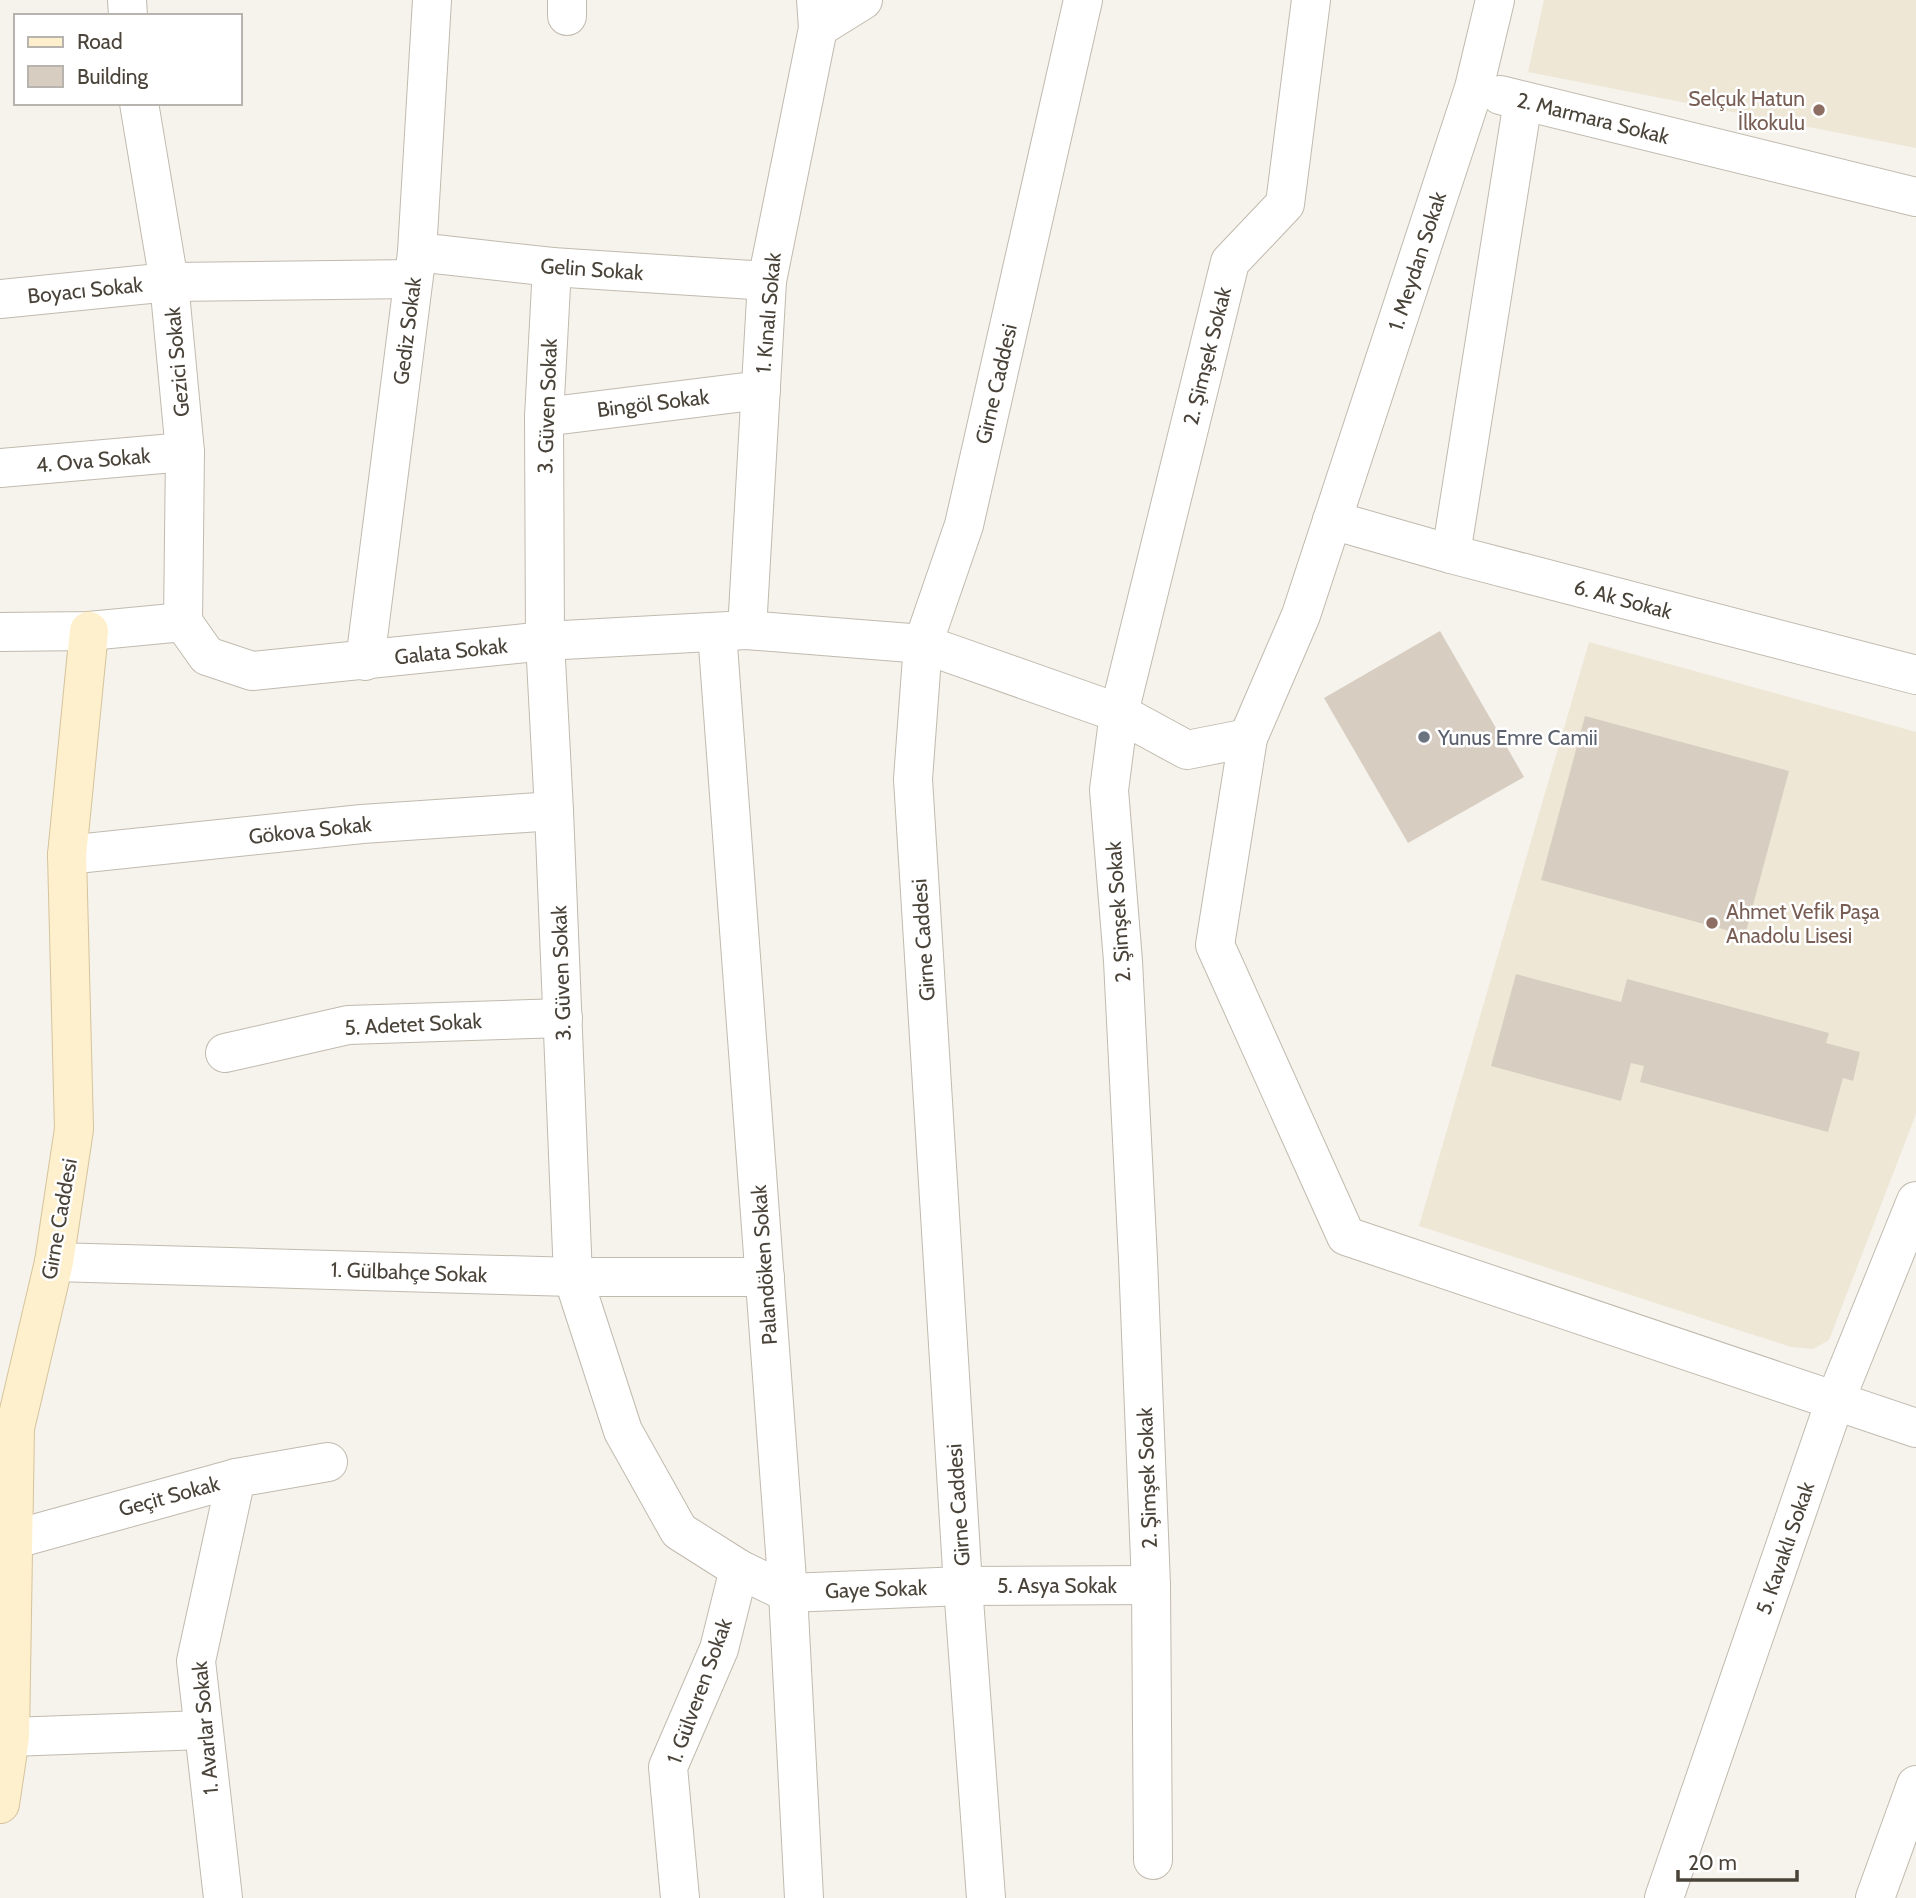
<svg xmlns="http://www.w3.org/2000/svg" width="1916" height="1898" viewBox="0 0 1916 1898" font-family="Cabin,sans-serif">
	<rect width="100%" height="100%" fill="#f6f2ec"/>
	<g fill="#eee7d6">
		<path d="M1544 0H1916V148L1528 72Z"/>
		<path d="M1589 642 1916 732V1114L1829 1340 1813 1349 1791 1347 1419 1226Z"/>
	</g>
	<g fill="#d7cec1">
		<path d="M1440 631 1524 777 1408 843 1324 698Z"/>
		<path d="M1585 716 1789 771 1745 935 1541 880Z"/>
		<path d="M1516 974 1621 1002 1627 979 1829 1033 1826 1043 1860 1052 1853 1081 1843 1078 1828 1132 1640 1082 1644 1066 1631 1063 1621 1101 1491 1066Z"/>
	</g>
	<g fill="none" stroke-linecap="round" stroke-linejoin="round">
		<defs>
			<g id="minor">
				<path d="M127 0 128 16"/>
				<path d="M1495 0 1474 88 1301 615 1248 738 1215 945 1346 1236 1916 1428"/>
				<path d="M567 16V0"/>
				<path d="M818 28 863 0"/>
				<path d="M1500 95 1916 197"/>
				<path d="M139 103 169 282 185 452 183 622"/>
				<path d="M417 252 552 267 767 281"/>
				<path d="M552 267 544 417 545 641 554 811 573 1277 623 1431 679 1531 739 1569 788 1593 963 1586 1151 1585"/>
				<path d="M0 299 169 282 413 279"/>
				<path d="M544 417 761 390"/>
				<path d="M0 468 185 452"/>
				<path d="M1332 520 1451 554 1916 675"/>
				<path d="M1451 554 1523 101"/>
				<path d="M747 630 767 281 818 28 816 0"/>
				<path d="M0 632 89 631 183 622 207 656 252 671 545 641 747 630 923 644 1119 713 1187 750 1248 738"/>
				<path d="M717 632 788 1593 804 1898"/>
				<path d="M365 661 417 252 432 0"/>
				<path d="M67 855 362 824 554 811"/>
				<path d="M225 1053 348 1025 563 1018"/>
				<path d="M54 1262 573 1277H765"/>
				<path d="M12 1540 236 1478 328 1462"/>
				<path d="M10 1737 203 1730"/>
				<path d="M1153 1860 1151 1585 1138 1259 1123 961 1109 790 1119 713 1230 262 1285 204 1311 0"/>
				<path d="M223 1898 196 1661 236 1478"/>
				<path d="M680 1898 668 1767 719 1649 739 1569"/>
				<path d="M986 1898 963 1586 913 779 923 644 964 525 1083 0"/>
				<path d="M1664 1898 1835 1401 1916 1201"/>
				<path d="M1875 1898 1916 1785"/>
			</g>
			<path id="secondary" d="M0 1804 10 1737 15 1428 54 1262 74 1129 67 855 89 631"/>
		</defs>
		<use href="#minor" stroke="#c1baae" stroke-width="40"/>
		<use href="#secondary" stroke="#d5c49b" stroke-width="40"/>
		<use href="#minor" stroke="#fff" stroke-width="38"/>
		<use href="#secondary" stroke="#fef0cd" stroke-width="38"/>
	</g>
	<g fill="#8d6e63" stroke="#fff" stroke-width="2.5">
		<circle cx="1819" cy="110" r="7"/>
		<circle cx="1712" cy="923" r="7"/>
	</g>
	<circle fill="#6b7280" stroke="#fff" stroke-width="2.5" cx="1424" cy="737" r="7"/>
	<g text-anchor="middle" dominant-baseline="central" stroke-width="5" stroke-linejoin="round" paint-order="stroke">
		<g font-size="21" fill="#785e54" stroke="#fff" text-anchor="end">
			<text x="1805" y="98">Selçuk Hatun<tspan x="1805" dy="24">İlkokulu</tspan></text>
			<text x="1726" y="911" text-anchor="start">Ahmet Vefik Paşa<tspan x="1726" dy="24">Anadolu Lisesi</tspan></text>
		</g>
		<g font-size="21" fill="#4a4339" stroke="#fff">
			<text transform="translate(1593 118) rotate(14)">2. Marmara Sokak</text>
			<text transform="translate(1417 261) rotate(-72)">1. Meydan Sokak</text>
			<text transform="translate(592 269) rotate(4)">Gelin Sokak</text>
			<text transform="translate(85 290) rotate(-6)">Boyacı Sokak</text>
			<text transform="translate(768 313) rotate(-85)">1. Kınalı Sokak</text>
			<text transform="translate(407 331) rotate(-83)">Gediz Sokak</text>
			<text transform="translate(1207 356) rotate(-76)">2. Şimşek Sokak</text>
			<text transform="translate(177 362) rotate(-95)">Gezici Sokak</text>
			<text transform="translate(996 384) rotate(-77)">Girne Caddesi</text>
			<text transform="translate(653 403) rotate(-7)">Bingöl Sokak</text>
			<text transform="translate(547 406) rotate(-88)">3. Güven Sokak</text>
			<text transform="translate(93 460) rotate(-5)">4. Ova Sokak</text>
			<text transform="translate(1623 599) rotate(15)">6. Ak Sokak</text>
			<text transform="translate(451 651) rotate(-6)">Galata Sokak</text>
			<text transform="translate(310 830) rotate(-6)">Gökova Sokak</text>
			<text transform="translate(1118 912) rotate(-94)">2. Şimşek Sokak</text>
			<text transform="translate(923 940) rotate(-94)">Girne Caddesi</text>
			<text transform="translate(561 973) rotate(-92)">3. Güven Sokak</text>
			<text transform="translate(413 1024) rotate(-3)">5. Adetet Sokak</text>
			<text transform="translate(59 1219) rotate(-80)">Girne Caddesi</text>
			<text transform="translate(764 1265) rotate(-94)">Palandöken Sokak</text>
			<text transform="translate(409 1272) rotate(2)">1. Gülbahçe Sokak</text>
			<text transform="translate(1147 1478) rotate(-92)">2. Şimşek Sokak</text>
			<text transform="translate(169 1496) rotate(-15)">Geçit Sokak</text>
			<text transform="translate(958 1505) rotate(-94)">Girne Caddesi</text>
			<text transform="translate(1785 1548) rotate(-71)">5. Kavaklı Sokak</text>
			<text x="1057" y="1585">5. Asya Sokak</text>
			<text transform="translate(876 1589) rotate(-2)">Gaye Sokak</text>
			<text transform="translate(699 1691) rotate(-70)">1. Gülveren Sokak</text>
			<text transform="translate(205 1728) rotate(-95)">1. Avarlar Sokak</text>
		</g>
		<g font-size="21" fill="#5b616d" stroke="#fff" text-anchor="start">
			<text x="1438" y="737">Yunus Emre Camii</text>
		</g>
	</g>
	<rect x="14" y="14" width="228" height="91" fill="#ffffff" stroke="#b7b4b0" stroke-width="2"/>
	<rect x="28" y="37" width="35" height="10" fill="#fef0cd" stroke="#b7b4b0" stroke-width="2"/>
	<text x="77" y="49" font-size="21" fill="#4a4339">Road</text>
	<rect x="28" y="66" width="35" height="21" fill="#d7cec1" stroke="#b7b4b0" stroke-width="2"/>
	<text x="77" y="84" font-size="21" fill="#4a4339">Building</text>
	<path d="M1678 1870v10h119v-10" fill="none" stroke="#4a4339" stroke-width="3.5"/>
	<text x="1688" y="1870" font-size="21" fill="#4a4339" stroke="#ffffff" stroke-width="5" paint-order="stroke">20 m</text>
</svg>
